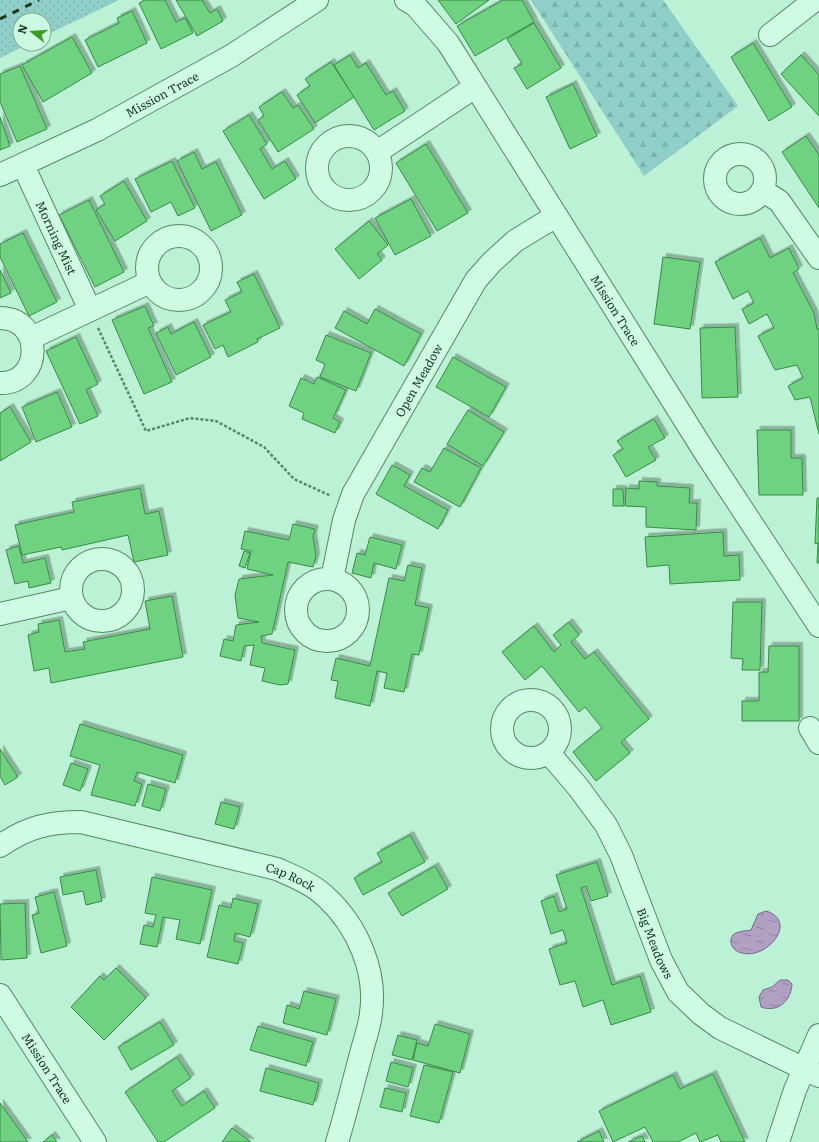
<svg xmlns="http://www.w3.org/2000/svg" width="819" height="1142" viewBox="0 0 819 1142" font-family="Literata,serif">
	<defs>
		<pattern id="green-dots" width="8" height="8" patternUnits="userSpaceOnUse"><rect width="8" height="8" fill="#8fcfc7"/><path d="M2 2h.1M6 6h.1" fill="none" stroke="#7bb2ab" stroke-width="1.8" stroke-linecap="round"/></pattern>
		<pattern id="forest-firs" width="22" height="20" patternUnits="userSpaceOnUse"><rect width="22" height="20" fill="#8fcfc7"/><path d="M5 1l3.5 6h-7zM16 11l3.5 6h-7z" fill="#7bb2ab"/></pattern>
		<pattern id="water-ripples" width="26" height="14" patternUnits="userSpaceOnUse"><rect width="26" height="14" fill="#b0a0c1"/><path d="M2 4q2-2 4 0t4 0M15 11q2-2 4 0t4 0" fill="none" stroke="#8e839c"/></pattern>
		<filter id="shadow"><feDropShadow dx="3.5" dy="-3.5" stdDeviation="0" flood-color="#0004"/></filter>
	</defs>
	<rect width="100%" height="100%" fill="#bbf1d4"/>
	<path fill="url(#green-dots)" d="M0 0H119L44 36V20H20V44H28L0 58Z"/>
	<path fill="url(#forest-firs)" d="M531 0H663L738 106 644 176Z"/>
	<g fill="url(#water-ripples)" stroke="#7c678f">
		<path d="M766 911C799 921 767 960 742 953 734 952 727 942 733 935 737 931 746 931 751 930L758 914Z"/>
		<path d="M780 980H788L792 984C791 1001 778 1013 761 1007L759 997 763 990 772 987Z"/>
	</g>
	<g fill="#6ed281" stroke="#388a46" filter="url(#shadow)">
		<path d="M145 0H165L176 22 185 18 193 33 161 49 139 3Z"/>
		<path d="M176 0H202L210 13 217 9 223 21 197 36Z"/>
		<path d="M438 0H489L456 24Z"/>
		<path d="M503 0H522L534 22 475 56 457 26Z"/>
		<path d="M132 11 147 43 98 67 85 40 119 23 117 18Z"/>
		<path d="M534 23 561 68 527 89 514 68 522 64 507 39Z"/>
		<path d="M72 37 92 73 43 102 22 65Z"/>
		<path d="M753 43 792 107 769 121 731 57Z"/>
		<path d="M350 55 358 68 366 63 386 95 393 91 405 111 374 130 334 65Z"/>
		<path d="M801 55 819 75V116L781 74Z"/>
		<path d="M331 62 354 97 315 123 297 95 310 86 305 79Z"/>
		<path d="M20 66 47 129 17 142 0 102V74Z"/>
		<path d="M573 84 597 136 570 149 546 97Z"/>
		<path d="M282 92 293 108 298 105 314 129 278 152 258 120 264 116 259 107Z"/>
		<path d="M249 115 267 144 260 149 272 169 285 161 296 179 264 199 223 131Z"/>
		<path d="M0 117 10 146 0 150Z"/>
		<path d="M806 136 819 155V208L782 152Z"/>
		<path d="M426 144 468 213 437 231 396 163Z"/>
		<path d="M194 152 202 169 216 162 242 215 211 231 177 161Z"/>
		<path d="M172 161 195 208 178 216 171 202 151 212 135 179Z"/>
		<path d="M124 181 147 221 115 241 96 210 105 204 100 196Z"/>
		<path d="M411 199 431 236 395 255 375 218Z"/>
		<path d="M89 200 124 272 95 287 59 215Z"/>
		<path d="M369 221 388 245 377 254 382 260 359 279 335 249Z"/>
		<path d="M23 233 57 302 29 316 0 257V244Z"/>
		<path d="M760 238 770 258 789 248 799 269 793 273 814 313 817 329H819V434L810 397 795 400 788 386 803 378 797 365 775 370 758 336 774 328 767 314 749 324 742 309 754 303 748 291 733 299 715 262Z"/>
		<path d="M663 257 700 262 690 329 654 324Z"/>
		<path d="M0 270 11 293 0 298Z"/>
		<path d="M254 274 280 328 257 339 258 342 228 357 223 345 215 349 203 325 231 312 225 300 242 292 237 282Z"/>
		<path d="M145 306 154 326 148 328 172 382 144 394 112 320Z"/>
		<path d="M375 309 421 334 404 366 335 328 344 311 367 324Z"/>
		<path d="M194 322 211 357 176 375 156 333 168 327 171 334Z"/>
		<path d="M735 327 738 397 702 398 700 328Z"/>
		<path d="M326 335 371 353 356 391 320 377 325 364 316 360Z"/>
		<path d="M76 337 98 384 86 390 98 416 80 424 46 351Z"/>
		<path d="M453 357 506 387 489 417 436 387Z"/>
		<path d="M317 377 346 390 333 418 340 422 335 433 302 419 304 413 289 406 301 378 314 384Z"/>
		<path d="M57 392 72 427 36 442 22 407Z"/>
		<path d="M10 407 31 442 0 461V413Z"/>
		<path d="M468 410 504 432 483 466 447 444Z"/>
		<path d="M654 419 665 438 648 447 656 460 626 477 613 455 623 449 617 441Z"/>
		<path d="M757 430H791V458H802L803 495H759Z"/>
		<path d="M444 448 481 468 460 507 414 482 422 468 430 472Z"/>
		<path d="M392 465 410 475 404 486 448 510 438 529 376 494Z"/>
		<path d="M639 481 657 482V486L690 488 689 503H697L696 530 646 527V507L625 506 626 488 639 489Z"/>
		<path d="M140 488 145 514 159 511 168 555 134 562 128 535 62 550 61 547 22 555 15 525 74 512 72 502Z"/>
		<path d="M613 489H623L624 506H613Z"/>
		<path d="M817 498H819V563H817L818 543 815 544Z"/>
		<path d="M293 524 315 529 313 536 316 556 313 567 288 562 272 634 261 636 262 643 295 650 288 684 280 685 262 681 265 668 250 665 254 645 244 646 241 661 220 656 224 639 233 641 236 625 259 622 238 618 235 595 239 579 273 575 247 569 251 551 241 549 245 531 289 540Z"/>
		<path d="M723 532 724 556 739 555 740 580 670 584 669 565 647 567 645 537Z"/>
		<path d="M370 537 402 545 396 569 374 563 371 578 352 573 357 553 365 555Z"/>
		<path d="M19 546 23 563 45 558 51 583 29 588 28 581 15 584 6 550Z"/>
		<path d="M244 551 250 553 245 568 239 566Z"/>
		<path d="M408 565 422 568 415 605 429 608 419 655 412 654 404 692 384 688 387 673 377 671 370 706 335 698 338 681 331 680 336 658 370 666 389 578 404 581Z"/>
		<path d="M172 596 183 657 51 683 49 668 34 671 28 635 39 632 38 624 59 620 65 652 85 649 83 642 150 629 145 601Z"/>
		<path d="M733 602H762L760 670H742L743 659 731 658Z"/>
		<path d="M569 622 579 635 571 642 585 659 594 652 649 719 621 742 630 753 596 781 573 752 602 728 585 707 579 712 542 666 525 680 502 652 534 626 554 652 561 645 553 635Z"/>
		<path d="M769 646H799V721H742V701H759V672H768Z"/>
		<path d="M80 724 183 755 175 783 137 772 134 781 142 784 135 806 91 795 100 765 70 756Z"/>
		<path d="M0 749 18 777 5 785 0 776Z"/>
		<path d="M71 763 88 769 80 791 63 785Z"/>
		<path d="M148 784 166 789 160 811 142 806Z"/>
		<path d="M221 802 240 807 234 829 215 824Z"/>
		<path d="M410 835 425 862 363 895 354 878 382 862 377 853Z"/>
		<path d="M597 862 608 896 591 901 586 886 581 888 612 985 640 976 651 1012 611 1025 603 1000 583 1007 575 981 560 985 549 949 567 943 563 930 551 934 541 901 554 896 559 912 567 909 556 875Z"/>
		<path d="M435 866 448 889 402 916 388 893Z"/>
		<path d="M96 870 102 901 86 905 83 891 63 895 60 877Z"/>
		<path d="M152 877 212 890 200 944 176 939 180 920 163 917 157 947 140 944 144 925 153 927 156 915 145 913Z"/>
		<path d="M54 892 67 946 41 953 32 915 39 913 35 897Z"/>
		<path d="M233 898 258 904 250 937 235 933 234 941 243 943 238 964 207 957 219 905 231 908Z"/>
		<path d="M25 903 27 958 1 960 0 904Z"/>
		<path d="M116 968 146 998 104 1040 71 1007 100 976 104 980Z"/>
		<path d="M304 991 336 999 327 1035 283 1023 287 1005 299 1009Z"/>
		<path d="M160 1022 174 1045 131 1070 118 1047Z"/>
		<path d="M435 1024 470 1034 460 1073 413 1060 417 1043 428 1046Z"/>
		<path d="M258 1026 313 1042 306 1066 250 1050Z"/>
		<path d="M398 1035 417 1040 412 1060 392 1055Z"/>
		<path d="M177 1057 191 1078 172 1091 182 1106 204 1091 215 1108 164 1142H158L125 1092Z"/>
		<path d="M391 1062 413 1068 408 1087 386 1081Z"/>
		<path d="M424 1065 453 1072 439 1123 410 1116Z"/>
		<path d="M266 1068 319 1083 313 1105 260 1091Z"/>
		<path d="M713 1074 745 1142H721L718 1135 700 1142 696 1133 678 1142H653L645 1127 613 1142 599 1111 673 1075 680 1089Z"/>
		<path d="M385 1088 406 1093 402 1112 380 1107Z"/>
		<path d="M0 1103 28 1142H0Z"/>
		<path d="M232 1128 251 1142H222Z"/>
		<path d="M599 1131 604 1142H577Z"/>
		<path d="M52 1135 57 1142H43Z"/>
		<path d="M642 1136 645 1142H628Z"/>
	</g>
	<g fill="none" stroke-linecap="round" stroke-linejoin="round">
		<defs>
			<g id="minor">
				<path id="s1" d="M406 0 415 5 448 43 706 454 819 626"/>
				<path d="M770 35 815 0"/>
				<circle cx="349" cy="168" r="32"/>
				<path d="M377 152 475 87"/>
				<circle cx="740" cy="179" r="25"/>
				<path id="s2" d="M23 165 90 310"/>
				<path id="s3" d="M0 175 97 130 231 56 317 0"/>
				<path d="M763 191 779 201 819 258"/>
				<circle cx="179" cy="268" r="32"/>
				<path d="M0 318C44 318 43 384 0 383"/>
				<path d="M31 338 150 282"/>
				<circle cx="102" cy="590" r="31"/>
				<circle cx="327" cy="610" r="31"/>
				<path id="s4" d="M332 579 344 520 353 494 476 280 492 262 515 241 556 216"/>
				<path d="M0 614 71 598"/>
				<circle cx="531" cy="729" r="29"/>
				<path d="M810 728 819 743"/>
				<path id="s5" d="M549 753 578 787 606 825 621 855 661 960 678 992 701 1014 720 1028 819 1076"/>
				<path id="s6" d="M0 846C27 827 49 822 81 822L277 869C295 877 313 884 327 898 357 926 377 971 371 1013 370 1026 364 1041 361 1054 353 1083 346 1113 337 1142"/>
				<path id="s7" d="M0 995 95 1142"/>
				<path d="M778 1142 795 1090 819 1035"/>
			</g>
		</defs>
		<use href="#minor" stroke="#548964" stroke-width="24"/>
		<path stroke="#548964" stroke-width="2.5" stroke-dasharray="3 2" stroke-linecap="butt" d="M98 328 146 431 190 418 216 421 264 447 294 479 331 496"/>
		<use href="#minor" stroke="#cffbe4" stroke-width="22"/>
		<path stroke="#1a3721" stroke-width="3" stroke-dasharray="7 7" stroke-linecap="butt" d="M0 19 39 0"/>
	</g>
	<g text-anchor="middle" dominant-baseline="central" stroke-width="3" stroke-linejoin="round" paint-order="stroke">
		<g font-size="12" fill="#1a3721" stroke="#cbf8e1">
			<text stroke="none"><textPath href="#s3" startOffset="181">Mission Trace</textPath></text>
			<text stroke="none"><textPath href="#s2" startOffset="80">Morning Mist</textPath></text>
			<text stroke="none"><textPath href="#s1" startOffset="376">Mission Trace</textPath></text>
			<text stroke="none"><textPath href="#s4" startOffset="219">Open Meadow</textPath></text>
			<text stroke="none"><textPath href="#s6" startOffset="303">Cap Rock</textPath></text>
			<text stroke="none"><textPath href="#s5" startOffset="220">Big Meadows</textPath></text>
			<text stroke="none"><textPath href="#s7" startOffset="87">Mission Trace</textPath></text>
		</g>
	</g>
	<g transform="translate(32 32) rotate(287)"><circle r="19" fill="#cbf8e1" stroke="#84ab94"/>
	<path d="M0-3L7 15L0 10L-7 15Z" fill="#3e9c20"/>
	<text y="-6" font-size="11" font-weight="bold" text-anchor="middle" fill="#1a3721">N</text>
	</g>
</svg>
